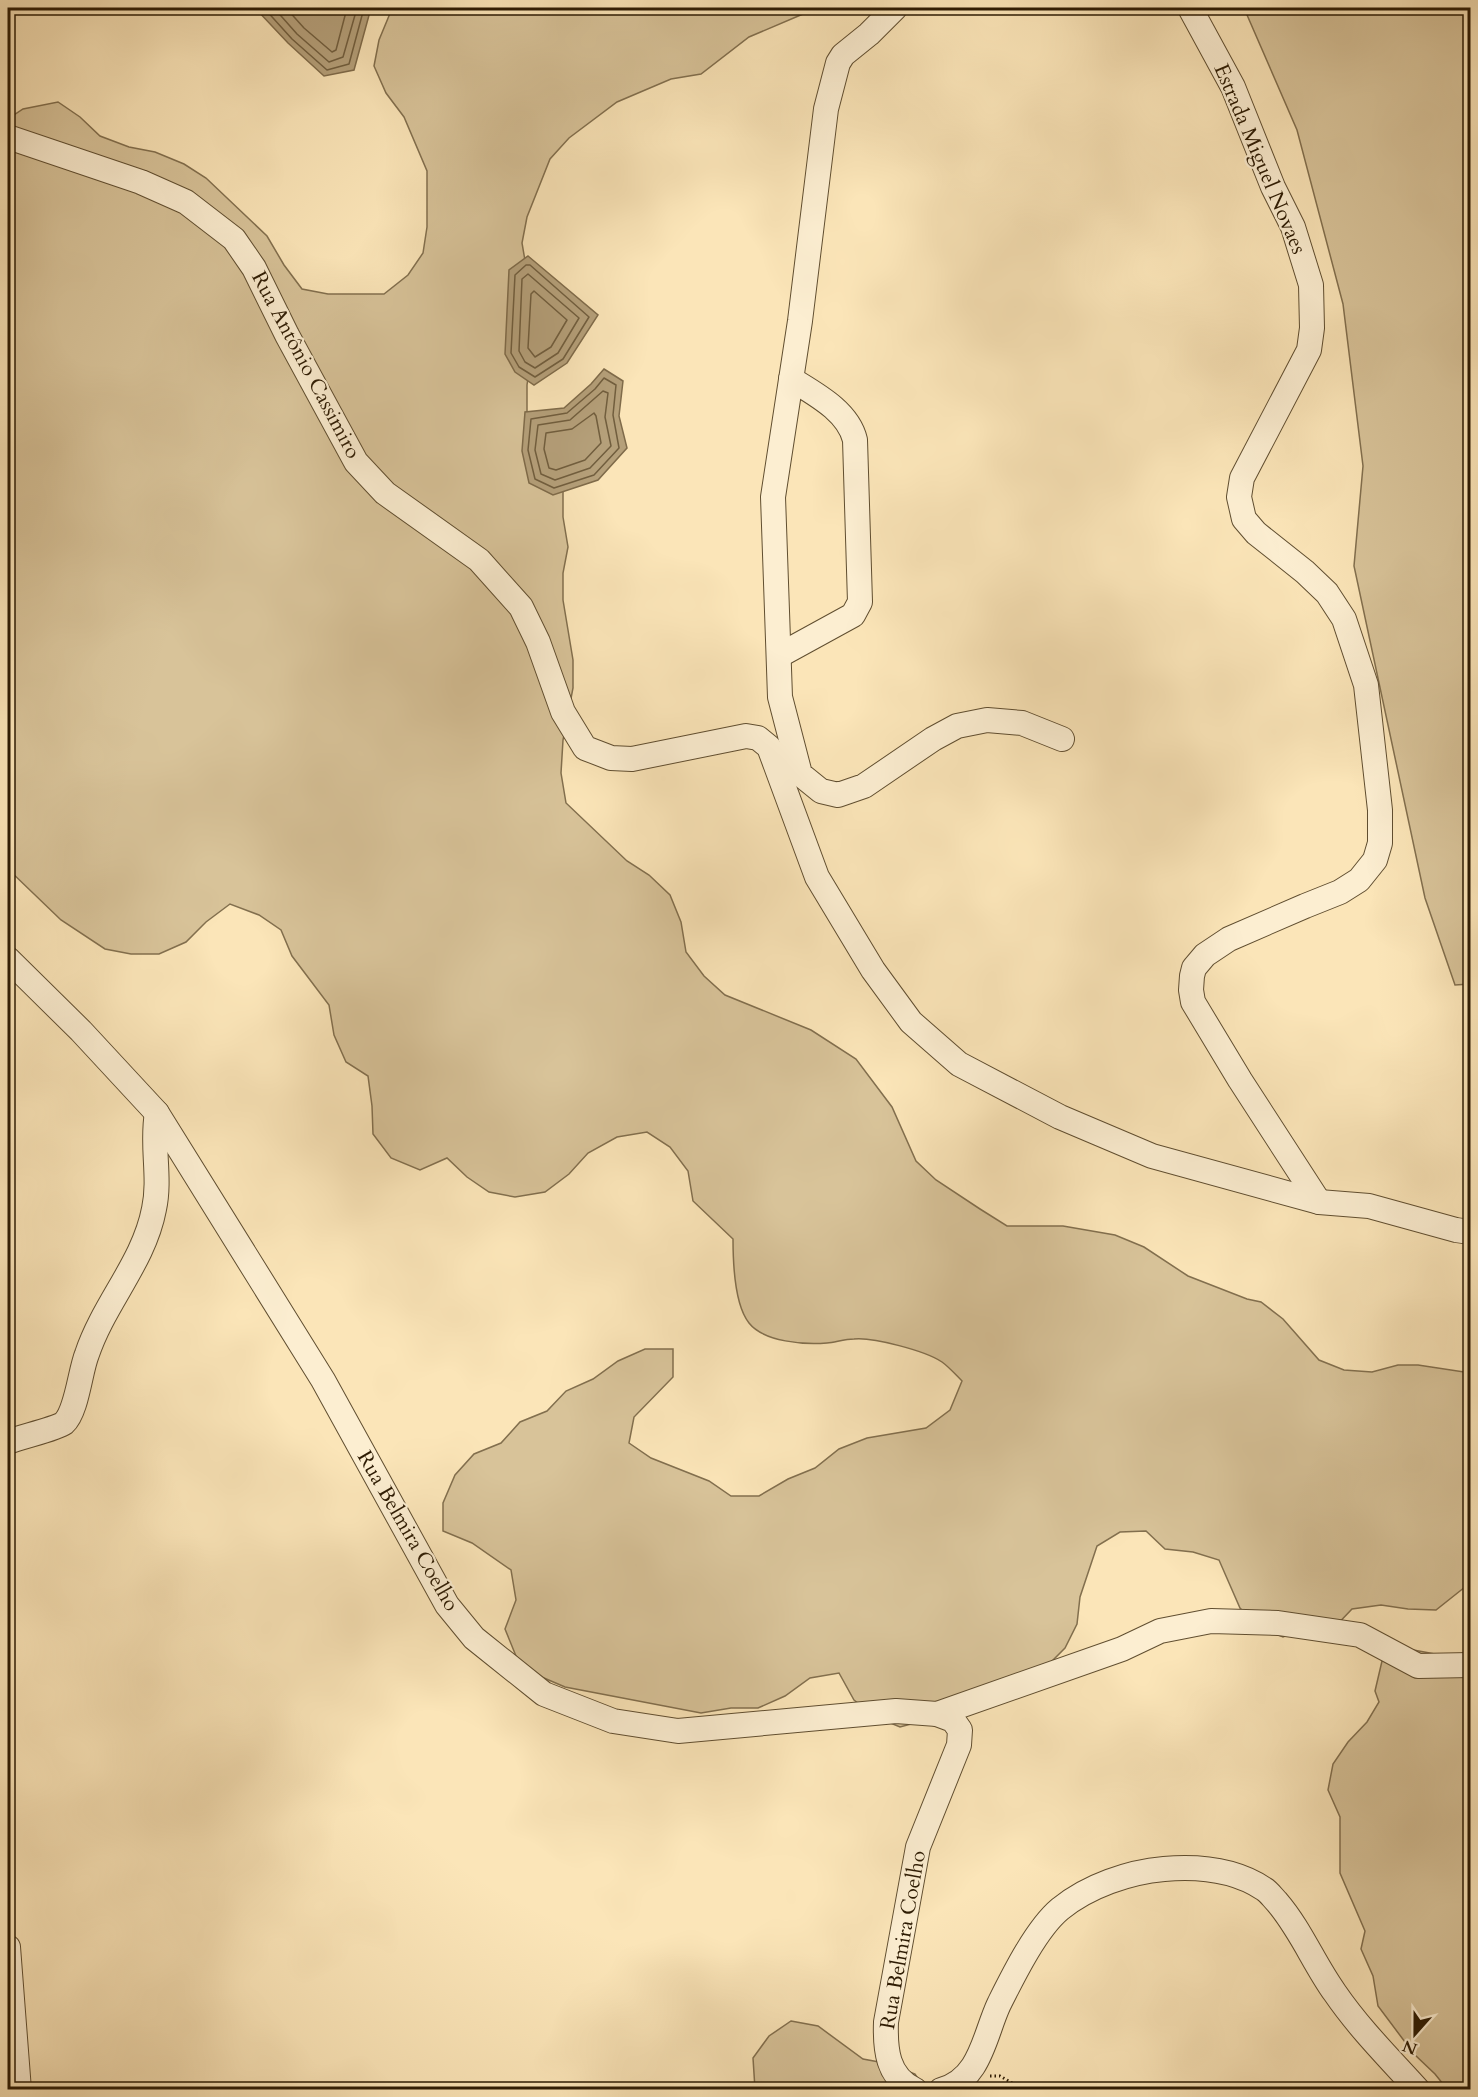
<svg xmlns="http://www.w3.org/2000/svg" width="1478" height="2097" viewBox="0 0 1478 2097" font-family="Cardo,serif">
	<rect width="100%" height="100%" fill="#fbe5b8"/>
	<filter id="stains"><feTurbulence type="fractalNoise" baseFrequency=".00333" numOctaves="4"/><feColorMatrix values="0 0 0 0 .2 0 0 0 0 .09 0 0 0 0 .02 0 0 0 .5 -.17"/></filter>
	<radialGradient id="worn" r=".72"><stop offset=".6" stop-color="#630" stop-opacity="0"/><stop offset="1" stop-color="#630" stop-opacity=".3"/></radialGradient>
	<g fill="#d8c399" stroke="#826f4e" stroke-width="1.5">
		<path d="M396 8H812L803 14 749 37 701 74 671 79 617 102 569 138 550 159 527 217 522 243 527 272 531 358 527 385V440L563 489V517L568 547 563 573V600L573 660V688L563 740 561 773 566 803 627 861 649 875 670 895 681 922 686 952 704 976 725 995 811 1030 856 1059 892 1107 916 1161 936 1180 980 1209 1007 1226H1063L1115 1235 1144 1247 1188 1276 1247 1299 1261 1302 1283 1319 1319 1360 1344 1370 1372 1372 1398 1365H1418L1464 1372 1470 1369V1583L1436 1610 1408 1609 1381 1605 1352 1609 1331 1631 1308 1627 1283 1637 1258 1627 1240 1608 1219 1560 1193 1552 1165 1549 1146 1531 1120 1532 1097 1546 1080 1597 1077 1624 1065 1648 1046 1667 926 1720 900 1727 876 1717 854 1700 839 1673 810 1678 785 1696 758 1708H731L701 1713 565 1687 537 1675 516 1656 505 1629 516 1600 511 1570 472 1543 443 1531V1503L455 1475 474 1454 501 1443 520 1422 547 1411 566 1391 593 1379 618 1361 645 1349H673V1377L634 1417 629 1443 651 1458 709 1481 731 1496H759L788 1479 815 1468 839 1449 867 1438 926 1428 950 1410 962 1381C956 1375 949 1367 942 1362 926 1351 873 1337 854 1339 845 1339 836 1342 827 1343 805 1345 764 1342 749 1323 734 1304 733 1263 733 1239L693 1201 688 1171 670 1147 647 1132 617 1137 588 1153 569 1174 545 1192 515 1197 489 1192 467 1177 447 1158 420 1170 391 1158 373 1134 372 1106 368 1076 346 1062 334 1035 329 1005 292 956 281 930 259 915 230 904 206 922 186 942 159 954H131L105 949 61 920 8 869V119L23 109 58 102 80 117 100 136 129 147 155 152 184 164 206 178 267 236 284 265 302 289 328 294H384L408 275 423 253 427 227V171L404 117 386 93 374 66 379 40 391 11Z"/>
		<path d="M1244 8H1470V984L1455 985 1425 898 1354 566 1363 466 1343 304 1297 130Z"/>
		<path d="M1408 1649 1435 1654 1470 1668V2089H1447L1435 2074 1414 2054 1378 2006 1373 1976 1361 1949 1365 1931 1340 1873V1817L1328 1790 1333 1764 1348 1742 1367 1722 1379 1702 1375 1691 1382 1661Z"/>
		<path d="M791 2021 818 2026 863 2059 890 2064 915 2074 925 2089H755L753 2058 769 2036Z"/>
	</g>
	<g fill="#b5a07a" stroke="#7f6b4a" stroke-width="1.5">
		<path d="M255 8H371L354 70 324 76 288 43Z"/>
		<path d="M528 256 598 315 567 363 534 385 515 372 505 354 509 270Z"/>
		<path d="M604 369 623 381 619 416 627 448 598 480 553 495 529 483 522 451 525 412 564 408 591 384Z"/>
	</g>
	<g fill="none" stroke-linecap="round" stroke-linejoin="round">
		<g stroke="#715e3e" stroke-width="1.5">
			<path d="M264 8 292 39 327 70 349 64 364 8"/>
			<path d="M274 8 297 34 329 62 343 57 357 8"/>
			<path d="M286 8 304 28 332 52 336 50 347 8"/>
			<path d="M526 265H530L589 317 563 359 535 377 519 367 511 353 515 275Z"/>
			<path d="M528 274 579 318 558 353 535 368 525 362 519 351 522 279Z"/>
			<path d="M534 291 567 320 551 347 535 357 528 348 531 294Z"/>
			<path d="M604 378 616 385 613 415 619 448 594 475 554 488 535 479 528 450 531 419 567 413 595 389Z"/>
			<path d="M603 391 608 393 605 417 611 446 590 468 555 480 541 474 535 450 538 425 570 420Z"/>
			<path d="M594 413 596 416 601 443 585 460 556 470 549 468 544 449 546 433 572 429Z"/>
		</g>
		<defs>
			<g id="minor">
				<path d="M895 8 869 34 843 55 838 63 826 109 800 321 773 497 780 697 800 774 821 791 838 795 864 786 933 739 957 726 987 720 1022 723 1062 739"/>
				<path d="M1190 8 1233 87 1273 187 1293 227 1311 285 1312 328 1309 350 1242 478 1239 497 1244 519 1256 533 1305 572 1327 593 1344 619 1366 685 1380 810V843L1375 860 1359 880 1340 892 1305 906 1229 939 1205 955 1194 968 1192 976 1191 990 1193 1002 1240 1080 1319 1202"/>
				<path d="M8 137 141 182 186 202 234 239 254 268 287 335 356 462 385 493 479 560 521 607 538 642 563 712 585 748 611 758 632 759 746 736 758 738 769 747 817 877 873 970 911 1022 959 1064 1060 1117 1152 1156 1319 1202 1369 1206 1456 1230 1470 1232"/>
				<path d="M780 655 853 615 860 602 855 440C848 411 815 394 791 379"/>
				<path d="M8 959 81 1031 157 1113 323 1380 447 1605 474 1638 544 1694 613 1721 678 1731 896 1711 937 1714 953 1720 960 1730 959 1745 918 1847 886 2022C885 2049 887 2077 915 2090"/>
				<path d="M8 1442C20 1437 56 1429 64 1423 77 1411 80 1371 87 1354 104 1303 144 1262 154 1209 161 1177 151 1145 157 1113"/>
				<path d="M937 1714 1122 1649 1160 1631 1211 1621 1278 1623 1360 1635 1418 1666 1470 1665"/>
				<path d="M8 1947 19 2090"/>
				<path d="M941 2090C981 2079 984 2036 999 2004 1013 1976 1036 1929 1060 1909 1088 1886 1129 1872 1164 1869 1199 1866 1234 1869 1264 1889 1269 1892 1273 1898 1277 1902 1301 1930 1314 1964 1335 1993 1359 2028 1389 2058 1418 2090"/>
			</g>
		</defs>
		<use href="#minor" stroke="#604e30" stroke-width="26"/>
		<path stroke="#2d1b03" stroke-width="3" stroke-dasharray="1.5 3" stroke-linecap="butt" d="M990 2076H1000L1024 2090"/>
		<use href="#minor" stroke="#fceed1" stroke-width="24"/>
	</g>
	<g text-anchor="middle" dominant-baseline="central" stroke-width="4.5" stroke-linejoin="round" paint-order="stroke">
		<g font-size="21" fill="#2d1b03" stroke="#fceed1">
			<text transform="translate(1260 159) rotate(67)">Estrada Miguel Novaes</text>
			<text transform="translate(306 365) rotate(62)">Rua Antônio Cassimiro</text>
			<text transform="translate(408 1531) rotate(60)">Rua Belmira Coelho</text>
			<text transform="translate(903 1940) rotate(-80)">Rua Belmira Coelho</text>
		</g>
	</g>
	<rect width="1478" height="2097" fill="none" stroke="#fbe5b8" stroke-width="30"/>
	<rect x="9" y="9" width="1460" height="2079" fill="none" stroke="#2d1b03" stroke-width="3"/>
	<rect x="15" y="15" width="1448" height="2067" fill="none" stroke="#2d1b03" stroke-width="1.5"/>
	<g transform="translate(1415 2034) rotate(201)" stroke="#fceed1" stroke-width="4.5" paint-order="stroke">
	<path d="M0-4.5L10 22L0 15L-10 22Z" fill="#2d1b03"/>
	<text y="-9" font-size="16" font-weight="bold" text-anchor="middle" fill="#2d1b03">N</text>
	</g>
	<rect width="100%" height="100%" filter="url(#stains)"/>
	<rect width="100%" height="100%" fill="url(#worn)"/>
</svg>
